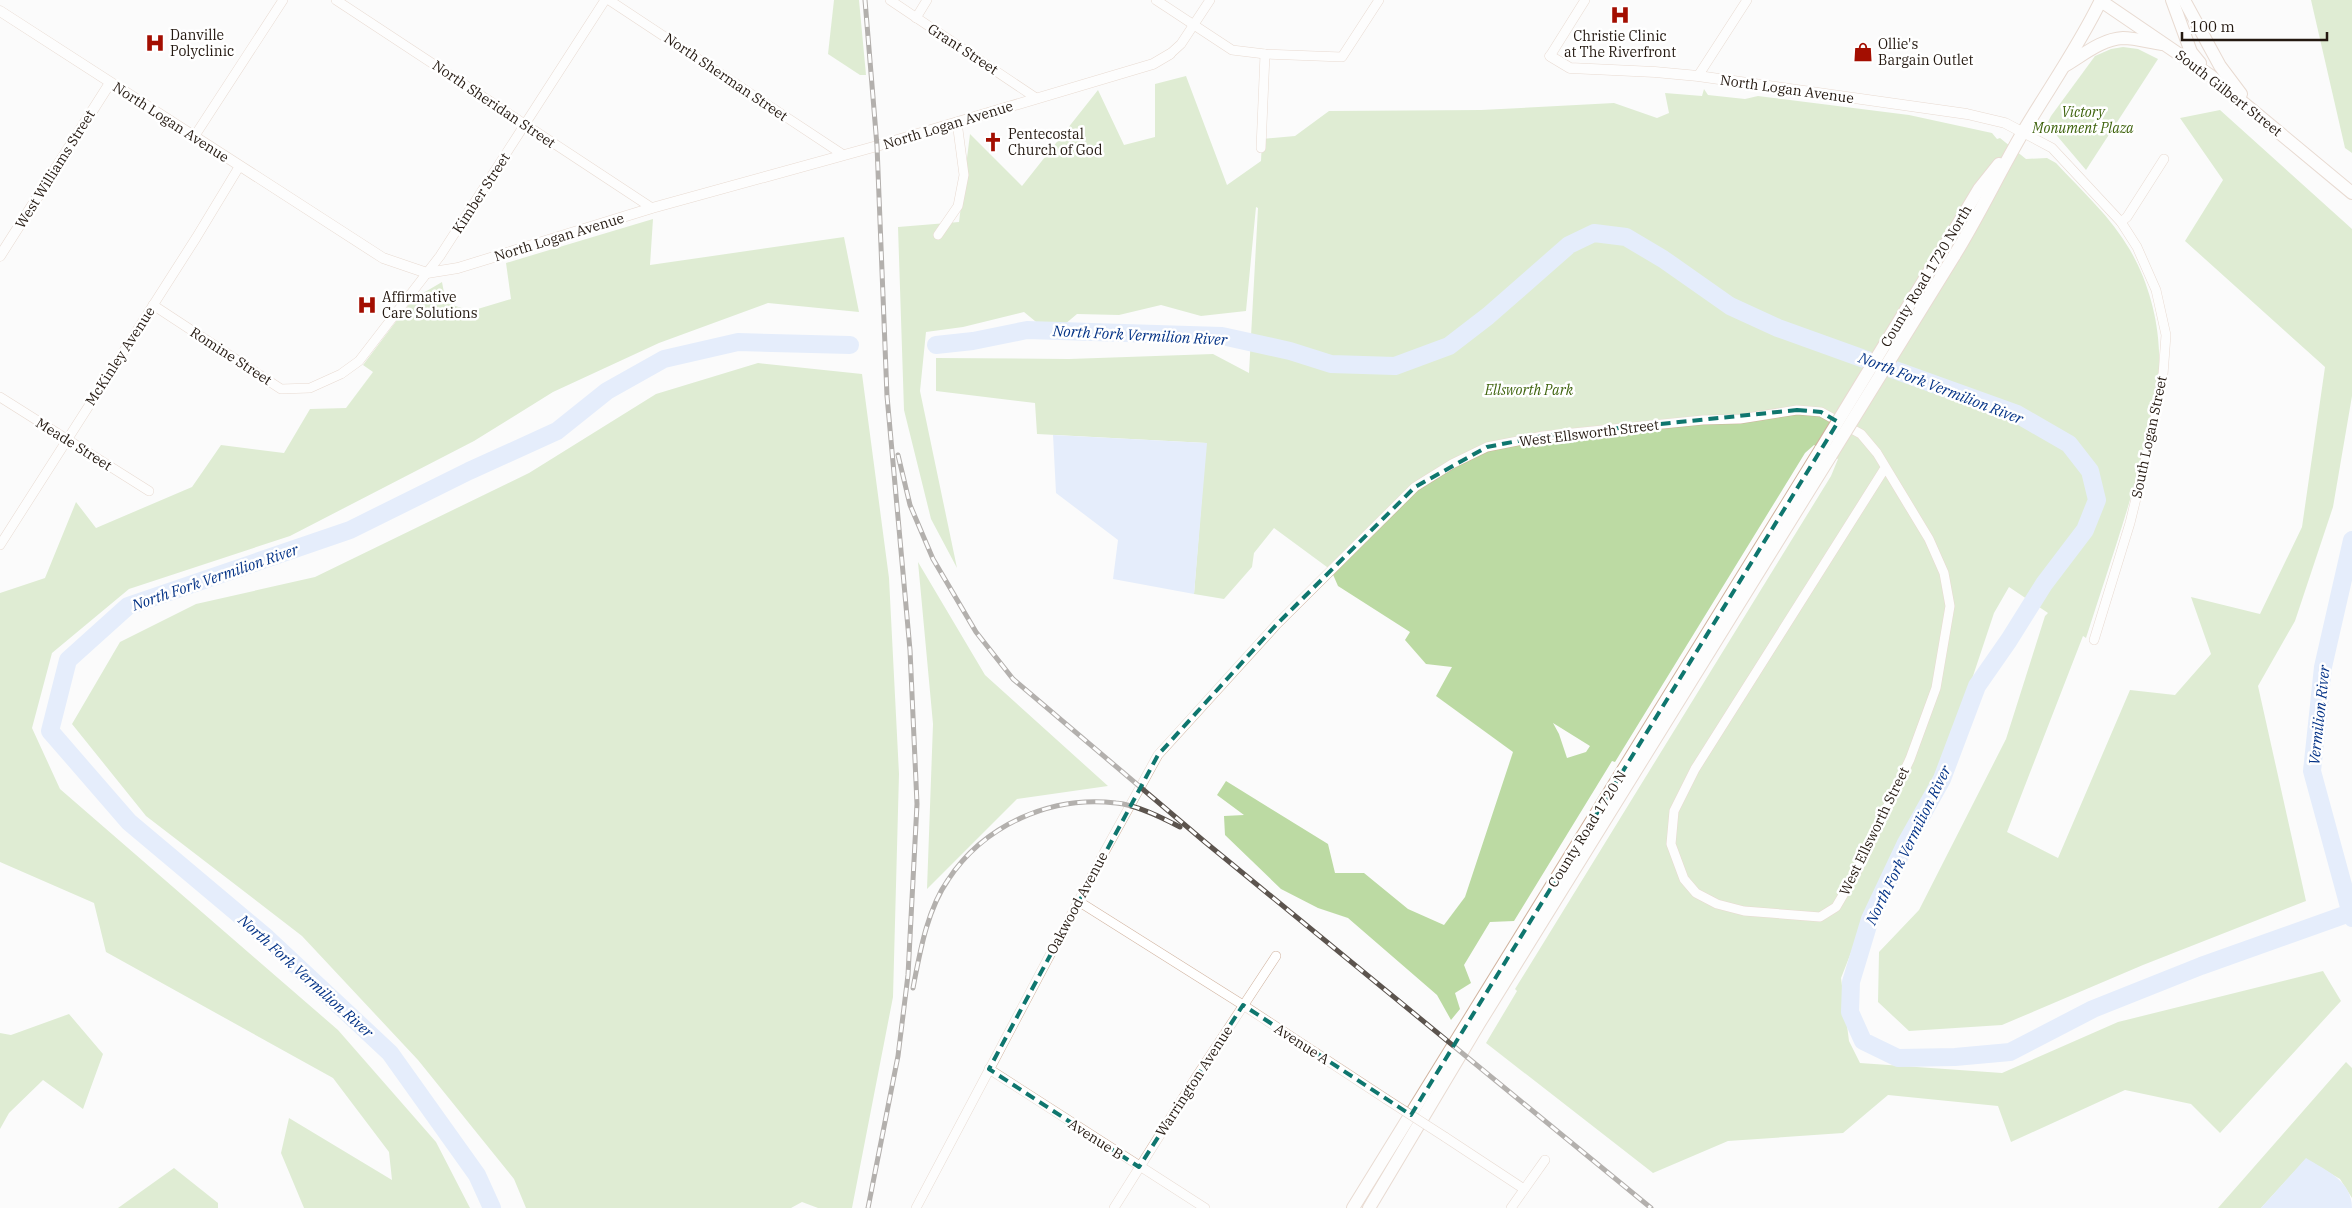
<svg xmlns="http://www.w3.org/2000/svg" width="2352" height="1208" viewBox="0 0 2352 1208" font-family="'IBM Plex Serif',serif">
	<rect width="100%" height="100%" fill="#fbfbfb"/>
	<g fill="#bcdaa3" fill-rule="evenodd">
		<path d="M834 0H859L866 75H860L828 54Z"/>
		<path d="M2311 0H2352V153L2345 148Z"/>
		<path d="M2123 47 2138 49 2158 59 2086 170 2047 124 2051 116 2095 56 2111 49Z"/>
		<path d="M1186 76 1227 185 1261 161 1262 139 1295 136 1329 111 1481 110 1614 103 1657 118 1669 113 1665 93 1702 96 1704 89 1708 95 1745 99 1758 96 1909 115 1992 133 1997 139 2000 138 2026 159 2047 158 2056 163C2082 191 2111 217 2130 250 2147 279 2158 317 2159 351 2161 383 2152 418 2144 449 2128 513 2106 575 2086 638L2083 636 2007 832 2058 858 2130 690 2175 695 2211 654 2191 597 2260 614 2302 527 2325 367 2185 241 2223 180 2180 118 2220 110 2352 229V396L2333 507 2295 621 2258 686 2306 901 2143 965 2002 1025 1909 1031 1878 1002 1879 952 1919 910 2006 739 2045 616 2048 613 2009 587 1994 613 1971 682 1938 771 1880 879 1841 978 1849 1041 1860 1063 2002 1073 2118 1022 2323 971 2341 1001 2220 1133 2191 1104 2125 1090 2011 1142 1998 1106 1888 1095 1843 1133 1728 1141 1653 1173 1486 1043 1517 991 1515 989 1831 476 1838 459 1814 445 1805 453 1615 762 1612 761 1514 921 1490 922 1464 965 1471 983 1455 993 1460 1009 1451 1020 1437 995 1348 918 1318 908 1281 889 1225 835 1224 816 1244 815 1217 795 1226 781 1328 844 1335 873H1364L1408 909 1444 925 1465 897 1513 752 1436 696 1452 667 1426 664 1405 640 1410 632 1338 586 1331 570 1274 528 1254 553 1252 567 1224 599 1194 594 1206 443 1037 434 1035 403 936 391V358L1069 359 1213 354 1249 373 1258 208 1256 207 1246 311 1201 316 1161 305 1119 315 1077 314 1052 335 1024 312 963 327 926 332 920 391 957 568 931 519 904 410 898 227 959 222 970 134 1022 186 1098 90 1124 145 1155 137V84ZM1553 723 1590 746 1586 752 1567 758 1559 734Z"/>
		<path d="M653 219 650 265 844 237 859 312 768 303 659 343 553 392 474 441 290 536 129 589 52 653 32 728 60 789 338 1030 436 1142 470 1208H304L281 1153 289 1118 392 1180 389 1152 333 1078 106 952 94 903 0 862V593L45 578 76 502 96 528 192 487 221 445 284 453 310 409 346 408 373 372 363 365 413 299 442 282 446 303 471 311 511 299 506 263Z"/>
		<path d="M758 363 862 374 889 578 899 774 893 997 852 1208H818L802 1202 791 1208H526L514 1179 418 1060 302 936 146 816 72 724 120 642 196 604 315 577 529 473 656 394Z"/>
		<path d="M918 562 985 675 1108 786 1017 799 927 889 933 724Z"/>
		<path d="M69 1014 103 1054 83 1109 43 1080 9 1113 0 1129V1033L11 1035Z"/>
		<path d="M2346 1062 2352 1068V1198L2340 1179 2306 1159 2261 1208H2218Z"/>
		<path d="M174 1168 218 1203V1208H118Z"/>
	</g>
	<g fill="#cadcfb">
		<path d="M1053 435 1207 443 1194 594 1113 579 1118 540 1056 493Z"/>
		<path d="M2306 1158C2327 1171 2352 1181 2352 1208H2261Z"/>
	</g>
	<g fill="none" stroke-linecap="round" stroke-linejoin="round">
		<g stroke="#cadcfb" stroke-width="18">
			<path d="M936 345 973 341 1027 330 1222 336 1290 351 1331 364 1395 366 1449 346 1488 316 1569 245 1594 233 1626 237 1663 259 1730 306 1778 328 2017 414 2069 444 2090 471 2097 500 2085 530 2044 584 2009 640 1977 686 1942 779 1905 845 1870 919 1851 982 1850 1012 1863 1041 1898 1058 1955 1057 2010 1052 2093 1009 2201 966 2350 913"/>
			<path d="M2352 540 2323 667 2312 771 2352 918"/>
			<path d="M492 1208 477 1175 390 1053 267 938 129 822 50 731 68 660 128 606 350 530 469 471 557 431 607 391 664 359 738 342 850 345"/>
		</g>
		<defs>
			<g id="minor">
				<path d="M336 0 652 208"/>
				<path d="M609 0 842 154"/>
				<path d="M890 0 1036 98"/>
				<path d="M1156 0 1232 50 1265 54 1342 57 1379 0"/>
				<path d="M916 18 927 0"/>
				<path d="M1170 54 1181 44 1210 0"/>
				<path d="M1550 56 1585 0"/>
				<path d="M1698 76 1747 0"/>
				<path d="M2022 132 2052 148 2121 222 2137 247 2156 290 2166 335 2163 375 2152 433 2130 523 2094 640"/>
				<path d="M194 137 283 0"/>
				<path d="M1261 148 1265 54"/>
				<path d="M2121 222 2127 217 2164 159"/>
				<path d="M938 235 958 206 964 175 957 122"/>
				<path d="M153 305 281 389 310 388 341 374 359 361 440 256 605 0"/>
				<path d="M0 397 149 491"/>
				<path d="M0 545 196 238 239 167"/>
				<path d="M1078 901 1243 1005 1386 1099"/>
				<path d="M989 1069 1205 1208"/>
				<path d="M1445 1137 1524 1189"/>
				<path d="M916 1208 1105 851 1158 755 1277 624 1415 487 1452 464 1487 447 1543 436 1703 420 1740 419 1797 410 1821 412 1861 434 1877 453 1929 539 1944 573 1950 606 1936 688 1910 759 1857 871 1836 907 1820 917 1744 911 1717 904 1696 893 1684 879 1671 844 1674 811 1695 769 1885 468"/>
				<path d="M1114 1208 1197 1076 1276 956"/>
				<path d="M1511 1208 1545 1160"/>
			</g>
			<g id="tertiary">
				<path d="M0 11 383 258 427 273 458 268 652 208 877 146 1153 64 1170 54"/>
				<path d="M1550 56 1570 68 1655 72 1698 76 1967 114 2005 123 2022 132"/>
				<path d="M0 256 110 83"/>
			</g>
			<g id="primary">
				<path d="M2172 0 2191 52 2200 63"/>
				<path d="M2184 0 2220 66 2241 94"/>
				<path d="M2101 1 2211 76 2352 193"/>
				<path d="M2066 65C2083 55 2102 39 2123 38 2135 38 2149 42 2162 44"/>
				<path d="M1943 249 1979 189 1999 164"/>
				<path d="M1954 256C1979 216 1999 173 2023 132 2049 88 2079 46 2101 0"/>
				<path d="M1353 1208 1821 449"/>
				<path d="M1369 1208 1480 1022 1831 455"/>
			</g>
		</defs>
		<use href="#minor" stroke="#d1b39f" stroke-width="10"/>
		<use href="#tertiary" stroke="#d1b39f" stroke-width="11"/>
		<use href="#primary" stroke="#d1b39f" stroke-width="14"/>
		<use href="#minor" stroke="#fff" stroke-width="9"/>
		<use href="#tertiary" stroke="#fff" stroke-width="10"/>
		<use href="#primary" stroke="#fff" stroke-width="12"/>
		<defs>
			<g id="rail">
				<path d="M865 0 877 146 887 396 910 650 917 804 908 975 898 1056 868 1208"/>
				<path d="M898 455 910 505 933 559 976 632 1013 679 1205 842 1651 1208"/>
				<path d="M913 988C920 952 927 910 948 880 984 825 1051 795 1116 803 1137 805 1161 817 1180 827"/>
			</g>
		</defs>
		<use href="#rail" stroke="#5c544e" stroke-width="5"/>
		<use href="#rail" stroke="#fff" stroke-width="3" stroke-dasharray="9" stroke-linecap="butt"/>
		<defs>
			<path id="minor-bridge" d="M1386 1099 1445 1137"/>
			<g id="primary-bridge">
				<path d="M1821 449 1943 249"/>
				<path d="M1831 455 1954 256"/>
			</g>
		</defs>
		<use href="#minor-bridge" stroke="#d1b39f" stroke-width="10" stroke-linecap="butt"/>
		<use href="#primary-bridge" stroke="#d1b39f" stroke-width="14" stroke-linecap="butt"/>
		<use href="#minor-bridge" stroke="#fff" stroke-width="9"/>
		<use href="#primary-bridge" stroke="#fff" stroke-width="12"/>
	</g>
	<path d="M0 0H2352V1208H0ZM1797 410 1821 412 1838 422 1411 1115 1243 1005 1139 1167 989 1069 1158 755 1277 624 1415 487 1487 447 1543 436Z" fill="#fbfbfb" fill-opacity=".55" fill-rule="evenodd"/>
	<path fill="none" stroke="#0f766e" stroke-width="4" stroke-dasharray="10 6" stroke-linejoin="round" d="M1797 410 1821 412 1838 422 1411 1115 1243 1005 1139 1167 989 1069 1158 755 1277 624 1415 487 1487 447 1543 436Z"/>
	<defs>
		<symbol id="hospital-bare" viewBox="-9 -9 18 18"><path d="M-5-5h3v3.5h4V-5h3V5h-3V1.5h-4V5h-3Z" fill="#a30e01" stroke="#fff" stroke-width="2.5" paint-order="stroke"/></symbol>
		<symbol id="shop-bare" viewBox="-9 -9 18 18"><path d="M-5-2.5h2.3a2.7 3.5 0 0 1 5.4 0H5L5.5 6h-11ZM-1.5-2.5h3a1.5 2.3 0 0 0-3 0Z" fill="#a30e01" stroke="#fff" stroke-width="2.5" paint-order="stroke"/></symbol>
		<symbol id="church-bare" viewBox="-9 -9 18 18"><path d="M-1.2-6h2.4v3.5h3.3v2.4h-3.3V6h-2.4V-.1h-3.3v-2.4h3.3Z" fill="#a30e01" stroke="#fff" stroke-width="2.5" paint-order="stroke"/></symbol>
	</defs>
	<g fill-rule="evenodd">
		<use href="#hospital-bare" x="1606" y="1" width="28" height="28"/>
		<use href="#hospital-bare" x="141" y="29" width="28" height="28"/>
		<use href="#shop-bare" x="1849" y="38" width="28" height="28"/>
		<use href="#church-bare" x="979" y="128" width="28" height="28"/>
		<use href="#hospital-bare" x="353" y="291" width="28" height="28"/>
	</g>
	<g text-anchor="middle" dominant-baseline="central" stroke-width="5" stroke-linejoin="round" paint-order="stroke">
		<g font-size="14" fill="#241911" stroke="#fff" text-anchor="start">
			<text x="170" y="35">Danville<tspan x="170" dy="16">Polyclinic</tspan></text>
			<text x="1620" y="36" text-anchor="middle">Christie Clinic<tspan x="1620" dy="16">at The Riverfront</tspan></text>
			<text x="1878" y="44">Ollie's<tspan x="1878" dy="16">Bargain Outlet</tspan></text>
			<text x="1008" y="134">Pentecostal<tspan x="1008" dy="16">Church of God</tspan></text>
			<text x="382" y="297">Affirmative<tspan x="382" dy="16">Care Solutions</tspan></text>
		</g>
		<g font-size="14" fill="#241911" stroke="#fff">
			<text transform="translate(963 49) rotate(33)">Grant Street</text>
			<text transform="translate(726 77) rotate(34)">North Sherman Street</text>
			<text transform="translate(1787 89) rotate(8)">North Logan Avenue</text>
			<text transform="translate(2229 93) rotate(38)">South Gilbert Street</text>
			<text transform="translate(494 104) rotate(34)">North Sheridan Street</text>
			<text transform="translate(171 122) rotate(33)">North Logan Avenue</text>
			<text transform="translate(948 125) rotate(-17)">North Logan Avenue</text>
			<text transform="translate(55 169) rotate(-58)">West Williams Street</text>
			<text transform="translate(481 193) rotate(-57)">Kimber Street</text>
			<text transform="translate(559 237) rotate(-17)">North Logan Avenue</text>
			<text transform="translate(1926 276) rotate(-59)">County Road 1720 North</text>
			<text transform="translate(120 356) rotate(-57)">McKinley Avenue</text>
			<text transform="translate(231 356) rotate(33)">Romine Street</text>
			<text transform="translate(1589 433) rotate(-7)">West Ellsworth Street</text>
			<text transform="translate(2149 437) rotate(-78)">South Logan Street</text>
			<text transform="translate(74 444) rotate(32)">Meade Street</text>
			<text transform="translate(1587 829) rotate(-58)">County Road 1720 N</text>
			<text transform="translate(1874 831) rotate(-64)">West Ellsworth Street</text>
			<text transform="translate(1077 903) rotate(-62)">Oakwood Avenue</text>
			<text transform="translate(1302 1044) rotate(33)">Avenue A</text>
			<text transform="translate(1194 1081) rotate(-57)">Warrington Avenue</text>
			<text transform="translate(1096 1139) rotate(33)">Avenue B</text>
		</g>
		<g font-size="14" font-style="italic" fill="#3e630c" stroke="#fff">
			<text x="2083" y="112">Victory<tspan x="2083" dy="16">Monument Plaza</tspan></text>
			<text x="1529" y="390">Ellsworth Park</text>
		</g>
		<g font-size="15" font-style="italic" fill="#033286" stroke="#fff">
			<text transform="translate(1140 335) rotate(3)">North Fork Vermilion River</text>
			<text transform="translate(1941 388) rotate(21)">North Fork Vermilion River</text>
			<text transform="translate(215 577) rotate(-19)">North Fork Vermilion River</text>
			<text transform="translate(2319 715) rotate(-84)">Vermilion River</text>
			<text transform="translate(1908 845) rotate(-64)">North Fork Vermilion River</text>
			<text transform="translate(306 976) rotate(42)">North Fork Vermilion River</text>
		</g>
	</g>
	<path d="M2182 32v8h145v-8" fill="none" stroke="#241911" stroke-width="2.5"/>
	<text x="2190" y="32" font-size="15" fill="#241911" stroke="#ffffff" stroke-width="4" paint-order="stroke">100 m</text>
</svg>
